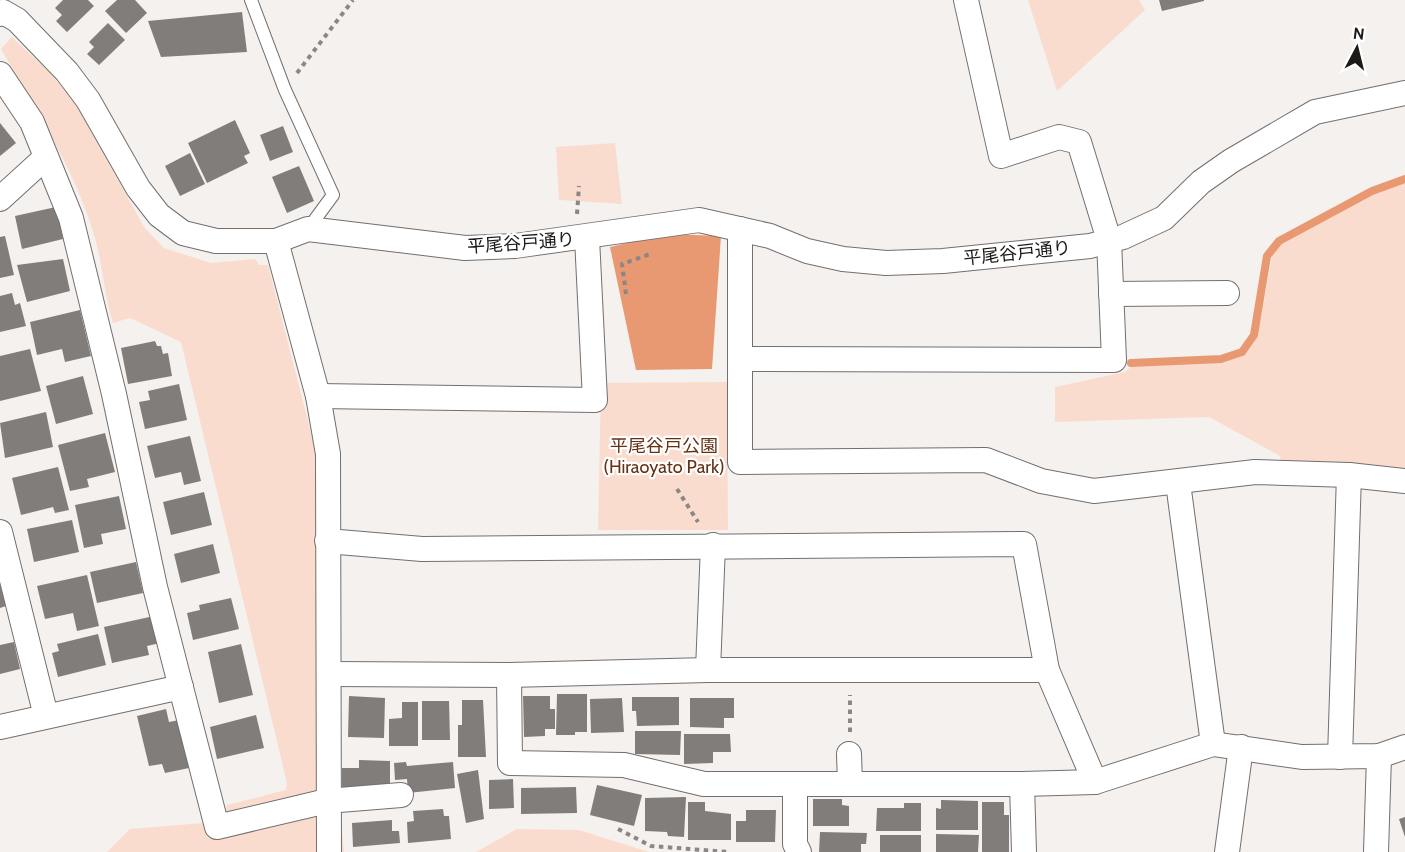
<svg xmlns="http://www.w3.org/2000/svg" width="1405" height="852" viewBox="0 0 1405 852" font-family="Cabin,'Noto Sans JP',sans-serif">
	<rect width="100%" height="100%" fill="#f5f1ef"/>
	<g fill="#fadcce">
		<path d="M1028 0H1139L1145 10 1057 91Z"/>
		<path d="M12 37 47 70 74 101 144 227 164 248 211 263 255 259 259 265H268L318 460 317 793 236 816 226 810 227 805 286 790 287 783 181 342 130 318 113 323C104 295 103 266 95 238 75 169 36 110 1 49Z"/>
		<path d="M615 143 622 204 559 200 556 147Z"/>
		<path d="M1405 183V470L1282 464 1280 456 1209 417 1055 422V387L1125 372 1132 366 1223 362 1244 355 1253 344 1261 319 1273 251 1280 243 1376 193Z"/>
		<path d="M727 382 728 530H598L601 383Z"/>
		<path d="M340 812 344 852H107L130 829Z"/>
		<path d="M517 829 579 830 649 852H476Z"/>
	</g>
	<path fill="#e89972" d="M667 234 721 236 712 369 636 370 610 247Z"/>
	<g fill="none" stroke-linecap="round" stroke-linejoin="round">
		<path stroke="#e89972" stroke-width="8" d="M1131 363 1221 359 1242 352 1254 335 1267 256 1279 241 1372 191 1405 179"/>
	</g>
	<g fill="#807d7b">
		<path d="M63 0H88L94 6 67 32 56 21 62 15 55 8Z"/>
		<path d="M117 0H135L147 13 126 33 105 11Z"/>
		<path d="M1159 0H1204V1L1162 11Z"/>
		<path d="M242 12 247 52 161 57 148 21Z"/>
		<path d="M108 23 125 40 99 65 87 54 94 47 89 42Z"/>
		<path d="M235 120 250 153 244 156 248 163 207 183 188 143Z"/>
		<path d="M0 123 16 143 0 156Z"/>
		<path d="M283 126 293 152 270 161 260 135Z"/>
		<path d="M190 153 205 184 180 196 165 166Z"/>
		<path d="M299 166 314 201 287 213 272 177Z"/>
		<path d="M56 207 63 239 22 249 15 216Z"/>
		<path d="M5 236 14 275 0 278V237Z"/>
		<path d="M63 259 70 291 27 302 17 265Z"/>
		<path d="M12 293 15 305 20 303 26 326 0 332V296Z"/>
		<path d="M80 310 91 356 65 362 62 349 37 355 30 322Z"/>
		<path d="M155 341 157 346H161L163 354 168 353 172 376 128 384 121 348Z"/>
		<path d="M30 349 41 391 0 401V356Z"/>
		<path d="M83 376 93 414 56 424 46 386Z"/>
		<path d="M179 384 187 420 145 429 139 402 150 400 148 391Z"/>
		<path d="M46 412 53 447 5 458 0 423Z"/>
		<path d="M105 433 115 472 87 479 89 487 70 491 58 445Z"/>
		<path d="M190 436 201 481 184 485 181 472 155 478 147 446Z"/>
		<path d="M58 467 69 510 55 513 53 507 21 515 12 478Z"/>
		<path d="M204 492 212 525 171 535 163 502Z"/>
		<path d="M119 496 126 529 101 534 103 544 84 548 75 505Z"/>
		<path d="M72 520 79 552 34 562 27 529Z"/>
		<path d="M213 544 220 573 181 583 174 554Z"/>
		<path d="M136 562 143 593 97 603 90 572Z"/>
		<path d="M87 575 99 626 77 631 73 613 45 619 37 586Z"/>
		<path d="M0 584 6 606 0 608Z"/>
		<path d="M231 598 239 629 193 640 187 613 200 610 199 605Z"/>
		<path d="M154 616 160 643 147 646 149 655 112 663 104 627Z"/>
		<path d="M98 634 106 665 58 677 52 653 59 651 57 644Z"/>
		<path d="M14 642 20 669 0 674V645Z"/>
		<path d="M241 644 253 695 219 703 208 652Z"/>
		<path d="M557 694H587V732H575V735H556Z"/>
		<path d="M349 696 385 698 384 738 348 737Z"/>
		<path d="M523 696H550V709H555V729H545V736L524 737Z"/>
		<path d="M632 697H679V725L637 726 636 711H632Z"/>
		<path d="M622 698 624 732 591 733 590 699Z"/>
		<path d="M690 698H734V718H724V728L690 727Z"/>
		<path d="M462 700H483L486 757H458V725H462Z"/>
		<path d="M422 701H449L450 740H422Z"/>
		<path d="M402 702H418V746H389V719L402 718Z"/>
		<path d="M166 709 169 722 179 720 189 768 165 773 162 764 149 766 137 716Z"/>
		<path d="M256 715 264 748 217 759 210 727Z"/>
		<path d="M635 731H681L680 755 635 754Z"/>
		<path d="M684 734H730L731 752H713V763L684 764Z"/>
		<path d="M359 760 390 761V787L342 793V768H359Z"/>
		<path d="M406 762 407 766 453 762 455 788 408 793 407 779 395 780 394 763Z"/>
		<path d="M478 770 484 819 466 823 457 774Z"/>
		<path d="M513 779 514 808 489 809V780Z"/>
		<path d="M597 785 642 795 634 826 590 815Z"/>
		<path d="M576 787 577 813 521 814V788Z"/>
		<path d="M686 797 684 837 668 836 667 832 645 831V798Z"/>
		<path d="M813 799H842V805L849 806V826H813Z"/>
		<path d="M941 800 978 801V830H936V808L941 809Z"/>
		<path d="M688 802H705V811L731 814V840H688Z"/>
		<path d="M982 802H1004V815H1009V852H982Z"/>
		<path d="M904 803H921V831H876L877 808H904Z"/>
		<path d="M443 809 444 816H449L451 839 408 843 407 822 414 821 413 811Z"/>
		<path d="M746 810H776L775 842H736V821H746Z"/>
		<path d="M1405 817V837L1399 819Z"/>
		<path d="M392 820V831H399L400 843 353 847 352 823Z"/>
		<path d="M820 832 867 833 866 844H861V852H819Z"/>
		<path d="M936 834 979 835 978 852H936Z"/>
		<rect x="880" y="835" width="41" height="17"/>
	</g>
	<g fill="none" stroke-linecap="round" stroke-linejoin="round">
		<defs>
			<path id="lane" d="M251 0 285 90 333 195 308 229"/>
			<g id="street">
				<path d="M0 14 3 12 17 20 67 72 88 100 138 188 159 215 183 233 216 241H276L308 229 465 248 515 246 699 220 770 236 807 251 843 259 886 263 943 261 1090 246 1123 237 1164 218 1201 182 1231 161 1315 112 1405 93"/>
				<path d="M0 74 32 122 71 218 114 394 155 587 217 827 327 801 401 795"/>
				<path d="M0 199 46 157"/>
				<path d="M740 229V462L986 460 1041 481 1094 491 1255 472 1349 475 1405 481"/>
				<path d="M276 241 318 396 328 454 329 852"/>
				<path d="M1111 294 1227 293"/>
				<path d="M740 359 1114 360 1109 240 1079 142 1059 137 1001 156 966 0"/>
				<path d="M318 396 595 400 587 238"/>
				<path d="M1178 483 1213 744"/>
				<path d="M0 532 46 716"/>
				<path d="M327 541 422 549 1024 544 1047 670 1095 782"/>
				<path d="M708 670 713 545"/>
				<path d="M330 674 509 675 708 670H1047"/>
				<path d="M509 675 510 763 624 765 704 784H1022L1095 782 1213 744 1302 757 1379 756 1405 747"/>
				<path d="M0 727 181 687"/>
				<path d="M849 754 850 784"/>
				<path d="M1340 757 1349 475"/>
				<path d="M795 784V844L799 852"/>
				<path d="M1022 784 1024 852"/>
				<path d="M1227 852 1241 747"/>
				<path d="M1376 852 1379 756"/>
			</g>
		</defs>
		<use href="#lane" stroke="#726f6e" stroke-width="14"/>
		<use href="#street" stroke="#726f6e" stroke-width="26"/>
		<g stroke="#8a8786" stroke-width="4" stroke-dasharray="4.5 4.5" stroke-linecap="butt">
			<path d="M297 73 353 0"/>
			<path d="M577 214 579 186"/>
			<path d="M626 294 622 264 650 254"/>
			<path d="M677 489 698 522"/>
			<path d="M850 732V695"/>
			<path d="M618 829 651 846 728 852"/>
		</g>
		<use href="#lane" stroke="#fff" stroke-width="12"/>
		<use href="#street" stroke="#fff" stroke-width="24"/>
	</g>
	<g text-anchor="middle" dominant-baseline="central" stroke-width="4.5" stroke-linejoin="round" paint-order="stroke">
		<g font-size="18" fill="#1b1a19" stroke="#fff">
			<text transform="translate(521 243) rotate(-4)">平尾谷戸通り</text>
			<text transform="translate(1017 253) rotate(-6)">平尾谷戸通り</text>
		</g>
		<g font-size="18" fill="#643115" stroke="#fff">
			<text x="664" y="446">平尾谷戸公園<tspan x="664" dy="21">(Hiraoyato Park)</tspan></text>
		</g>
	</g>
	<g transform="translate(1357 48) rotate(7)" stroke="#ffffff" stroke-width="4.5" paint-order="stroke">
	<path d="M0-4.5L10 22L0 15L-10 22Z" fill="#1b1a19"/>
	<text y="-9" font-size="16" font-weight="bold" text-anchor="middle" fill="#1b1a19">N</text>
	</g>
</svg>
